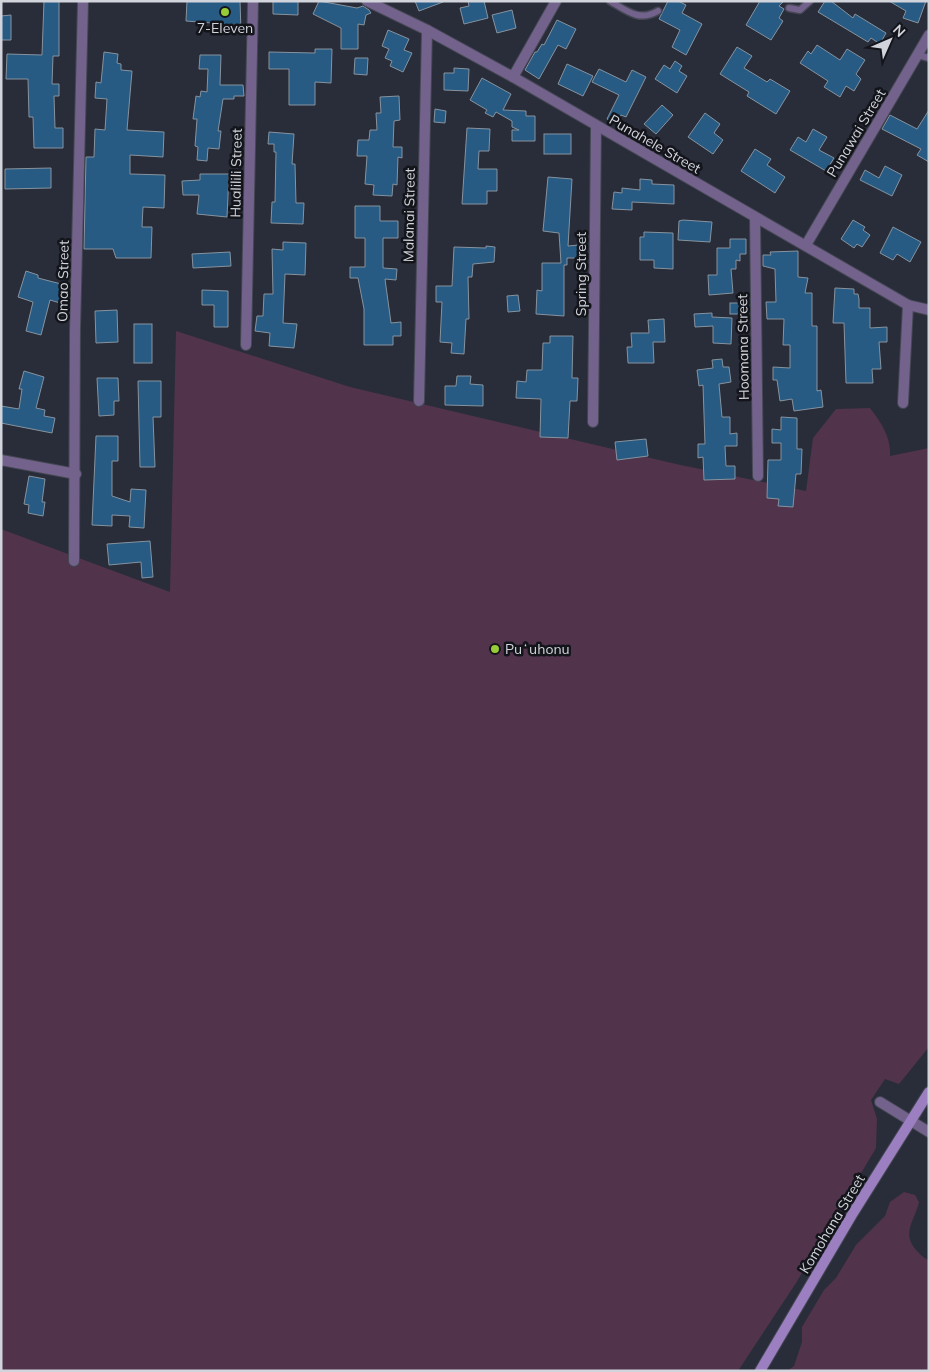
<svg xmlns="http://www.w3.org/2000/svg" width="930" height="1372" viewBox="0 0 930 1372" font-family="Mulish,sans-serif">
	<rect width="100%" height="100%" fill="#292c39"/>
	<g fill="#51344c">
		<path d="M176 331 350 387 676 464 806 491 813 438 836 409 870 408C882 424 891 437 890 456L929 448V1047L899 1084 885 1079 871 1100 877 1119 876 1148 796 1283 738 1371H1V529L170 592Z"/>
		<path d="M904 1192 915 1195 919 1202C915 1220 901 1233 916 1250 920 1254 923 1258 929 1260V1371H787L794 1366 802 1342V1327L824 1290 836 1278 856 1245 885 1216 890 1202Z"/>
	</g>
	<g fill="#275b83" stroke="#86939f">
		<path d="M44 1H59V56H53L52 84H59V96H54L55 128H63V148H34L33 117H29L28 79H6L7 54 42 55Z"/>
		<path d="M187 1H240L241 32H212V23L186 21Z"/>
		<path d="M273 1H298V15L273 14Z"/>
		<path d="M319 1 357 8 363 6 369 10 371 13 366 15 364 25 358 24V49H341V28L313 14Z"/>
		<path d="M415 1H443V2L419 11Z"/>
		<path d="M468 1H484L488 18 464 24 460 8 469 6Z"/>
		<path d="M668 1H678L686 5 682 13 702 24 686 55 672 47 680 30 659 19Z"/>
		<path d="M760 1H784L779 6 784 9 779 18 783 21 771 40 746 25Z"/>
		<path d="M825 1H831L853 18 855 14 886 33 880 44 871 38 868 42 818 12Z"/>
		<path d="M889 1H926L918 23 903 18 906 11Z"/>
		<path d="M512 10 516 28 497 33 492 15Z"/>
		<path d="M11 15V40H1V16Z"/>
		<path d="M557 20 576 29 566 49 558 45 539 79 525 70 535 52H537L542 44 544 45Z"/>
		<path d="M388 30 409 39 404 50 412 53 403 72 390 66 392 61 385 58 389 49 382 46Z"/>
		<path d="M817 45 840 60 847 49 865 60 856 74 861 79 854 91 846 86 840 97 824 87 828 81 800 63 808 51 811 54Z"/>
		<path d="M737 47 752 56 744 68 767 82 770 79 790 91 776 114 747 96 749 92 720 74Z"/>
		<path d="M315 49H332L331 83 315 82V105H289V69H269V52L315 53Z"/>
		<path d="M104 52 118 54 117 63 121 64V70L132 71 127 130 164 132 163 157 130 155V174L165 175 164 208 143 207 142 227H152L151 258H116L113 249H84L86 157H94L95 129 105 130 107 99 95 98 96 82 101 83Z"/>
		<path d="M200 55H221L220 85H243L244 96H234V99H223L218 131H221L219 149 208 148 207 161 197 160 198 147 195 146 197 119H193L196 96 200 97 201 91 207 92 208 69H199Z"/>
		<path d="M355 58H368L367 75 354 74Z"/>
		<path d="M675 61 682 66 679 71 687 76 677 93 655 79 664 65 670 69Z"/>
		<path d="M567 64 593 76 583 96 558 84Z"/>
		<path d="M454 68 469 69 468 91 444 90V73H454Z"/>
		<path d="M599 69 626 82 632 70 646 77 626 117 621 115 617 124 607 119 619 95 592 82Z"/>
		<path d="M482 78 511 94 503 110 526 111V116H535V141H512V130H519L512 127V121L496 112 493 117 485 113 487 110 470 100Z"/>
		<path d="M399 96 400 120 394 121 393 147H402V158L398 157 397 185 393 184 392 196 373 195 374 185 365 184 367 156H357L358 140H369L370 130H377L376 113H381L380 97Z"/>
		<path d="M662 105 673 115 656 134 644 124Z"/>
		<path d="M435 109 446 111 445 123 434 122Z"/>
		<path d="M929 110V162L917 155 921 149 882 129 890 115 917 129Z"/>
		<path d="M705 113 720 124 714 133 723 140 713 154 688 137Z"/>
		<path d="M467 128 490 129 489 151H479L478 169H497V191H487V204H462Z"/>
		<path d="M813 129 827 137 819 150 834 158 826 171 790 150 798 137 806 142Z"/>
		<path d="M269 132 294 134 292 164H295L296 203H304L303 224 271 223 272 202H275L276 152H274V144H268Z"/>
		<rect x="544" y="134" width="27" height="20"/>
		<path d="M755 149 771 159 767 165 785 177 775 193 741 171Z"/>
		<path d="M885 166 902 175 892 196 860 180 865 170 879 178Z"/>
		<path d="M51 168V188L5 189V169Z"/>
		<path d="M200 174H229L227 217 197 214 199 195H183L182 181 200 180Z"/>
		<path d="M548 177 572 179 568 246 579 245 580 258H567V265H564V316L536 314 537 290 542 291V263H561L559 233 543 231Z"/>
		<path d="M640 179 652 180V184L674 185V204L632 202V210L612 209 614 192 622 193V188L640 190Z"/>
		<path d="M355 206H380V221H398V238H383V268L397 269 396 280 385 279 391 323 401 322V336H393V345H364V309L358 278H350V267H365V238H355Z"/>
		<path d="M683 220 712 222 710 242 678 240 679 221Z"/>
		<path d="M853 220 865 227 863 230 870 235 862 247 857 244 854 248 841 239Z"/>
		<path d="M893 227 921 242 910 262 897 254 893 260 880 253Z"/>
		<path d="M644 232 673 233V269L654 268V260H640V237H644Z"/>
		<path d="M730 239H746V254H740V261L736 260V269H731L733 293 709 295 708 275H717V248H730Z"/>
		<path d="M283 242 306 243 305 275 285 274 283 323 297 324 294 348 269 346 270 333 255 331 257 316H263L264 294H273L272 249 283 250Z"/>
		<path d="M486 246 495 247 494 262 473 264 472 277H468L469 319H466L464 354 451 353 452 343 440 342 442 302H436V286H452L454 247 486 248Z"/>
		<path d="M798 251V277L808 278 805 293H812V326H817V391L821 390 823 407 794 411 792 399 780 401 777 380H773V367L790 368V345H783L784 319H767L766 302H776L775 269 763 266V255H771L770 252Z"/>
		<path d="M230 252 231 266 193 268 192 254Z"/>
		<path d="M26 271 38 275V278L65 285 60 303 50 300 41 335 26 331 33 302 18 297Z"/>
		<path d="M835 288 854 289V294H858L859 299V308H870V328L887 327V342H879L881 369H872L873 383H846L844 323H833Z"/>
		<path d="M202 290 228 291V327H214V305H202Z"/>
		<path d="M518 295 520 311 508 312 507 296Z"/>
		<rect x="730" y="303" width="12" height="11"/>
		<path d="M117 310 118 342 96 343 95 311Z"/>
		<path d="M712 313V317L732 318 731 344 713 343V326L695 327 694 314Z"/>
		<path d="M664 319 665 342H653L654 363H628L627 347H632L631 333H649L648 320Z"/>
		<rect x="134" y="324" width="18" height="39"/>
		<path d="M550 336H573L572 378H578L577 401H570L568 438 540 437 541 399 516 398 517 381 526 382 527 370H542L543 343H550Z"/>
		<path d="M722 359 723 367H729L731 382 719 384 722 417H730V434L737 433V446H725L726 466H735V479L704 480 703 457 698 458V444H705L703 385 699 386 697 370 713 368 712 360Z"/>
		<path d="M24 371 44 377 36 408 45 410 44 416 55 418 52 433 1 423V406L19 409 22 389H19Z"/>
		<path d="M457 376H471L470 384 483 385V406L445 405V386H456Z"/>
		<path d="M97 378H118L119 401H114V415L99 416Z"/>
		<path d="M138 381H161V417H153L155 467H140Z"/>
		<path d="M781 417 797 418V449H802L801 474H796L793 507 778 506 779 499 767 498 768 460H781V443H772V429L781 430Z"/>
		<path d="M96 436H118V461H112V496L130 502 131 489 146 490 144 528 129 527 130 516 112 515V526L92 525Z"/>
		<path d="M646 439 648 456 617 460 615 442Z"/>
		<path d="M29 476 45 479 42 502H45L43 516 28 513 29 505 24 504Z"/>
		<path d="M150 541 153 577 142 578 141 562 109 565 107 544Z"/>
	</g>
	<g fill="none" stroke-linecap="round" stroke-linejoin="round">
		<defs>
			<g id="service">
				<path d="M610 1C627 11 639 22 658 11"/>
				<path d="M789 8 800 10 810 1"/>
				<path d="M918 55 929 58"/>
			</g>
			<g id="minor">
				<path d="M367 1 427 30 513 77 908 305 929 310"/>
				<path d="M513 77 556 1"/>
				<path d="M755 218 758 476"/>
				<path d="M806 245 929 35"/>
				<path d="M246 345 253 1"/>
				<path d="M419 401 427 30"/>
				<path d="M903 403 908 305"/>
				<path d="M593 422 596 126"/>
				<path d="M1 460 76 474"/>
				<path d="M74 561 75 330 83 1"/>
				<path d="M880 1102 911 1121"/>
			</g>
			<path id="tertiary" d="M911 1121 929 1132"/>
			<path id="secondary" d="M760 1371 853 1213 929 1092"/>
		</defs>
		<use href="#service" stroke="#444753" stroke-width="9"/>
		<use href="#minor" stroke="#444753" stroke-width="12"/>
		<use href="#tertiary" stroke="#444753" stroke-width="12"/>
		<use href="#secondary" stroke="#444753" stroke-width="12"/>
		<use href="#service" stroke="#73628b" stroke-width="6"/>
		<use href="#minor" stroke="#73628b" stroke-width="10"/>
		<use href="#tertiary" stroke="#73628b" stroke-width="10"/>
		<use href="#secondary" stroke="#9b7fc0" stroke-width="10"/>
	</g>
	<g fill="#97cb38" stroke="#13151b" stroke-width="2">
		<circle cx="225" cy="12" r="5"/>
		<circle cx="495" cy="649" r="5"/>
	</g>
	<g text-anchor="middle" dominant-baseline="central" stroke-width="5" stroke-linejoin="round" paint-order="stroke">
		<g font-size="14" fill="#d2d4dc" stroke="#13151b">
			<text x="225" y="28">7-Eleven</text>
			<text x="505" y="649" text-anchor="start">Puʻuhonu</text>
		</g>
		<g font-size="14" fill="#d2d4dc" stroke="#13151b">
			<text transform="translate(856 133) rotate(-59)">Punawai Street</text>
			<text transform="translate(655 144) rotate(30)">Punahele Street</text>
			<text transform="translate(236 173) rotate(-89)">Hualilili Street</text>
			<text transform="translate(409 215) rotate(-89)">Malanai Street</text>
			<text transform="translate(581 274) rotate(-90)">Spring Street</text>
			<text transform="translate(63 281) rotate(-89)">Omao Street</text>
			<text transform="translate(743 347) rotate(-91)">Hoomana Street</text>
			<text transform="translate(832 1224) rotate(-59)">Komohana Street</text>
		</g>
	</g>
	<rect width="930" height="1372" fill="none" stroke="#d2d4dc" stroke-width="5"/>
	<g transform="translate(890 40) rotate(45)" stroke="#13151b" stroke-width="4" paint-order="stroke">
	<path d="M0-4L9 19L0 12L-9 19Z" fill="#d2d4dc"/>
	<text y="-8" font-size="14" font-weight="bold" text-anchor="middle" fill="#d2d4dc">N</text>
	</g>
</svg>
